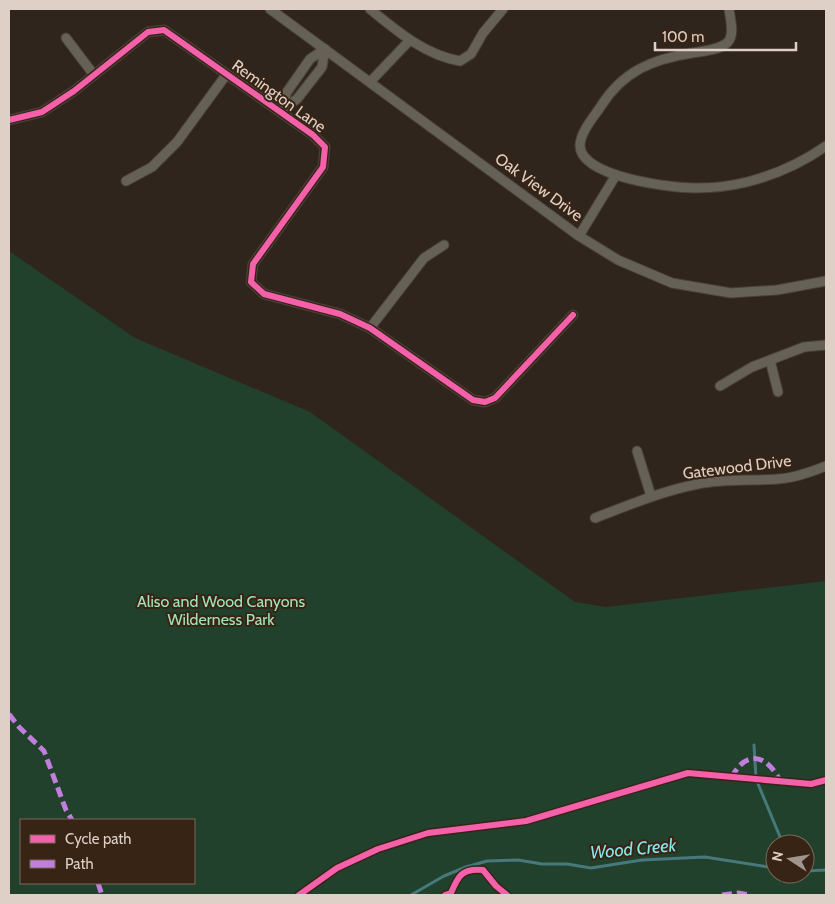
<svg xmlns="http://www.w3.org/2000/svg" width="835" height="904" viewBox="0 0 835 904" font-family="Cabin,sans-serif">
	<rect width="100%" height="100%" fill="#30251d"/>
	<path fill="#21412c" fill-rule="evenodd" d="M9 251 135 338 310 412 575 602 606 607 826 581V895H9ZM21 820H194V883H21ZM775 844H805V874H775Z"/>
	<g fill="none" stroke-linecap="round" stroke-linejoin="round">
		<g stroke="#47797c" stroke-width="3">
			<path d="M754 745 756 779 783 844"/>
			<path d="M805 871 826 870"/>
			<path d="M411 895 444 876 466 867 487 861 518 860 542 864H567L591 868 642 860 705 857 775 868"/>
		</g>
		<defs>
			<g id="minor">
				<path d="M270 9 579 236 618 260 672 283 731 293 777 290 826 281"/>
				<path d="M370 9C397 31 425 55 460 61L471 54 483 33 503 9"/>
				<path d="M729 9C730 18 735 34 728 42 720 50 703 51 692 53 653 59 623 71 601 106 594 117 580 132 580 146 581 177 671 188 695 188 712 188 731 186 747 182 775 175 803 162 826 146"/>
				<path d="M66 38 94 75"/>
				<path d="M371 81 410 40"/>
				<path d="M280 111 297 99 322 67 325 49"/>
				<path d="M280 111 287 92 310 59 325 49"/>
				<path d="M9 120 42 112 74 91 148 32 164 30 313 135 325 147 323 167 253 264 251 282 264 294 340 314 370 328 473 400 485 402 495 398 573 315"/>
				<path d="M126 181 152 167 177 142 226 75"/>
				<path d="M579 236 616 175"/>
				<path d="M370 328 424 258 444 245"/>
				<path d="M770 360 778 392"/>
				<path d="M720 386 752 367 804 347 826 345"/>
				<path d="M637 451 651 496"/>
				<path d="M595 518C629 505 662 491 698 484 724 479 751 481 778 479 794 478 811 472 826 466"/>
			</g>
		</defs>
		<use href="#minor" stroke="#4a413a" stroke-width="11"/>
		<use href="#minor" stroke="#666156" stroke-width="9"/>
		<g stroke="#c07fdc" stroke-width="5" stroke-dasharray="10 5" stroke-linecap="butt">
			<path d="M9 714 19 727 44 751 66 810 72 820"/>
			<path d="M731 777C735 772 739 765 744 762 760 751 774 768 780 781"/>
			<path d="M98 883 102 895"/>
			<path d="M722 895 738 893 750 895"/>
		</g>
		<defs>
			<g id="cycleway">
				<path d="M9 120 42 112 74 91 148 32 164 30 313 135 325 147 323 167 253 264 251 282 264 294 340 314 370 328 473 400 485 402 495 398 573 315"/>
				<path d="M299 895 337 868 378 849 428 833 526 821 688 773 811 784 826 780"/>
				<path d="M445 895 451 893C458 876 462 868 483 870L496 886 507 895"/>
			</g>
		</defs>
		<use href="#cycleway" stroke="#382415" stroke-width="9"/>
		<use href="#cycleway" stroke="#f560ab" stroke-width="6"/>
	</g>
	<g text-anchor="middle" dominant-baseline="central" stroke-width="4" stroke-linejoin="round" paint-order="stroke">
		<g font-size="16" fill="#ded0c7" stroke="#382415">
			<text transform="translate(279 96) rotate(36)">Remington Lane</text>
			<text transform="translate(539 187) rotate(36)">Oak View Drive</text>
			<text transform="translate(737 467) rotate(-7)">Gatewood Drive</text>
		</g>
		<g font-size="16" fill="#a2e4ba" stroke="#382415">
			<text x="221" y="601">Aliso and Wood Canyons<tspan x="221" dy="18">Wilderness Park</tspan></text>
		</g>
		<g font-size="18" font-style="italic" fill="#89e6ec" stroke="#382415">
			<text transform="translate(633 849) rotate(-5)">Wood Creek</text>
		</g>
	</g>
	<rect width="835" height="904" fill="none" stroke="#ded0c7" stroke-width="20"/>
	<rect x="20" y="819" width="175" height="65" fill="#382415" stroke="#7a695c"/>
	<rect x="30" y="835" width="25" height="8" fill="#f560ab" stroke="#7a695c"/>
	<text x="65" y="844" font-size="15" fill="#ded0c7">Cycle path</text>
	<rect x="30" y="860" width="25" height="8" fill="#c07fdc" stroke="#7a695c"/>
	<text x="65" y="869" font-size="15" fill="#ded0c7">Path</text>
	<g transform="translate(790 859) rotate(282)"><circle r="24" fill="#382415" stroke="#7a695c"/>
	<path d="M0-4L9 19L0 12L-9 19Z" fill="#a1948c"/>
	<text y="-8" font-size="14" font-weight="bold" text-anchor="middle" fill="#ded0c7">N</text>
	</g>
	<path d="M655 42v8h141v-8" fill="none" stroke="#ded0c7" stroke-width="2.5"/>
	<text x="662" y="42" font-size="15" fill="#ded0c7" stroke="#382415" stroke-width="4" paint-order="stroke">100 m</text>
</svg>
